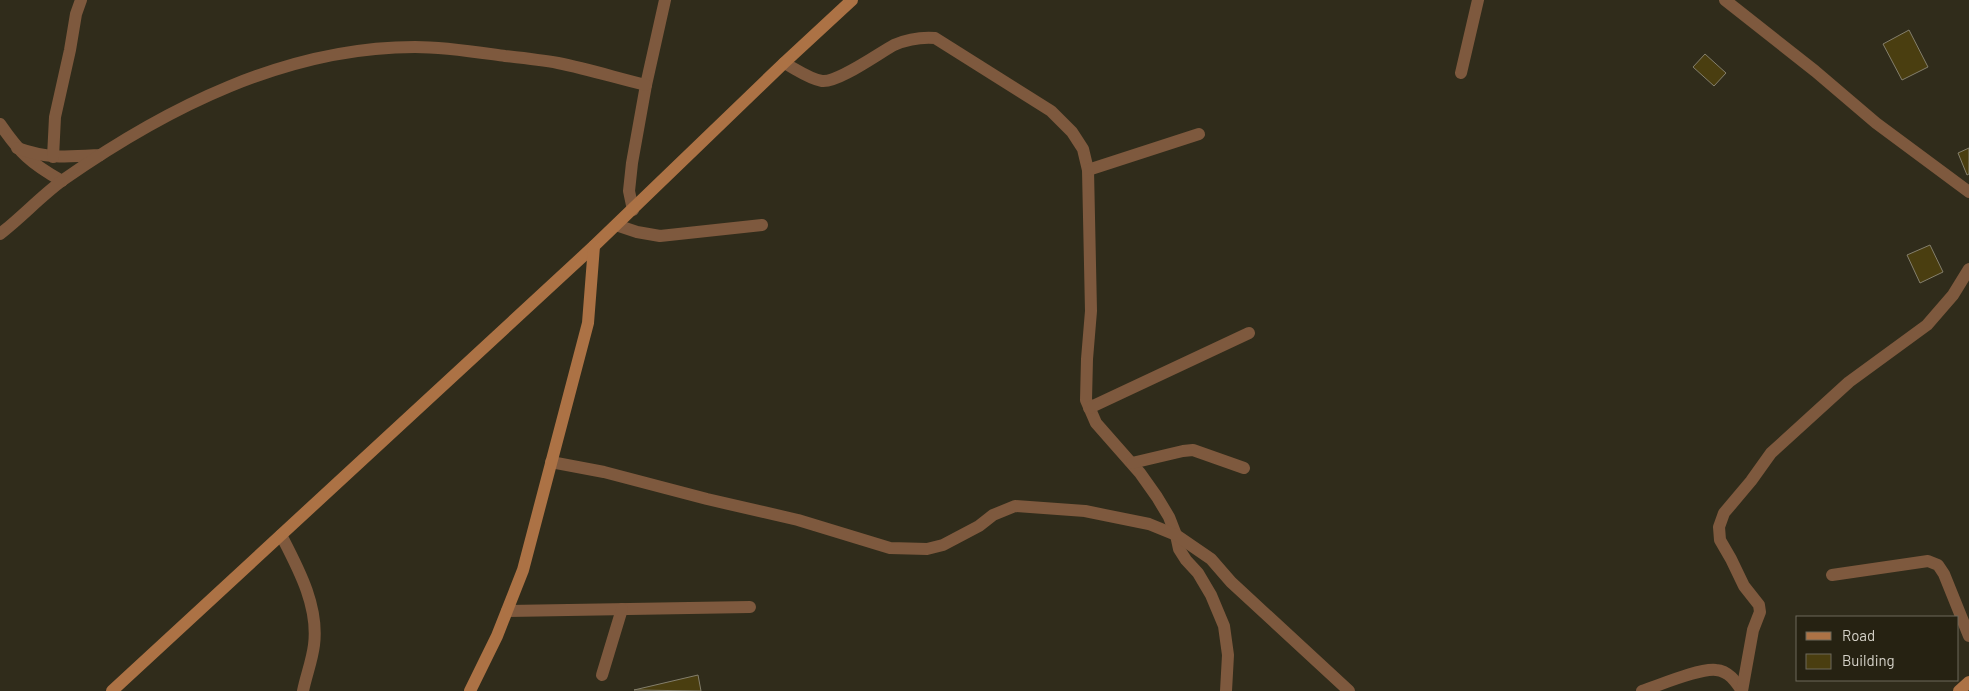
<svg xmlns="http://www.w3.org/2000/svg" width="1969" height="691" viewBox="0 0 1969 691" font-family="Barlow,sans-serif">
	<rect width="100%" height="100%" fill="#302c1b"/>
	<g fill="#4a3e10" stroke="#847f6c">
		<path d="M1909 30 1928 67 1902 80 1883 44Z"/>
		<path d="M1705 54 1726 73 1714 86 1693 67Z"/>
		<path d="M1969 148V174L1967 175 1958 153Z"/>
		<path d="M1930 245 1943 272 1920 283 1907 255Z"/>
		<path d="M698 675 701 691 634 690Z"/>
	</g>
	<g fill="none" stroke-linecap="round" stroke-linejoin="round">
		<g stroke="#7e593e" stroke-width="12">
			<path d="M1725 0 1815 71 1876 123 1969 192"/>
			<path d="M784 63C796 69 809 79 822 81 838 83 879 53 894 45 908 39 921 37 935 38L1051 111 1072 132 1083 149 1088 170 1091 311 1087 359 1086 400 1096 423 1140 473 1157 497 1169 517 1176 535 1179 549 1186 560 1198 573 1211 595 1224 626 1228 655 1226 691"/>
			<path d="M1461 73 1478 0"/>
			<path d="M0 124C20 153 30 163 62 181"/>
			<path d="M17 148C48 159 67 157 100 155"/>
			<path d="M53 157 55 117 70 50 76 14 81 0"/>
			<path d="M1088 170 1199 134"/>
			<path d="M633 210 629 191 632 163 646 85 665 0"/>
			<path d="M616 225 637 232 660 236 762 225"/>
			<path d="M0 234C22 217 41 196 63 180 166 108 286 47 415 47 445 47 476 52 505 56 523 58 541 60 558 63 588 69 617 78 646 85"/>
			<path d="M1089 408 1249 333"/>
			<path d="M551 462 604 472 707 499 798 520 890 548 927 549 943 545 979 526 993 515 1015 506 1085 511 1149 524 1176 535 1211 559 1231 582 1349 691"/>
			<path d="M1132 463 1183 451 1193 450 1244 468"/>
			<path d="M281 535C298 568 319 606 314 645 312 661 306 676 303 691"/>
			<path d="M1832 575 1928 561 1938 565 1944 574 1969 636"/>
			<path d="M507 611 750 607"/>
			<path d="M602 675 622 609"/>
			<path d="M1642 691C1660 685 1699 668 1716 670 1729 671 1736 682 1742 691"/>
			<path d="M1742 691 1753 630 1760 612 1759 605 1744 586 1731 559 1720 540 1719 527 1724 513 1751 481 1771 453 1849 382 1927 325 1953 295 1969 269"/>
		</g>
		<g stroke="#ac7245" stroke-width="12">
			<path d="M112 691 594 246 784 63 852 0"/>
			<path d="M470 691 497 636 523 570 588 323 594 246"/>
			<path d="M1959 691 1969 682"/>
		</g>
	</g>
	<rect x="1796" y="616" width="162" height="65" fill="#262212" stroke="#6c685b"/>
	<rect x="1806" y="632" width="25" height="8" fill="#ac7245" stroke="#6c685b"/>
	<text x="1842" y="641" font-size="15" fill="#d5d2c8">Road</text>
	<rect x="1806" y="654" width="25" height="15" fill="#4a3e10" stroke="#6c685b"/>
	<text x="1842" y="666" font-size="15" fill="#d5d2c8">Building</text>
</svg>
